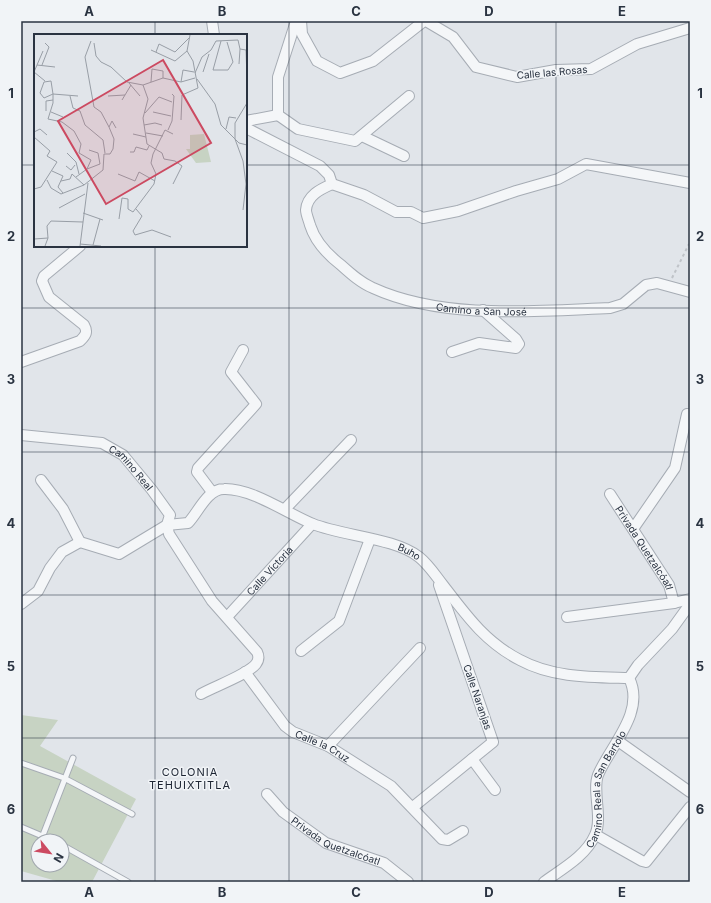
<svg xmlns="http://www.w3.org/2000/svg" width="711" height="903" viewBox="0 0 711 903" font-family="Inter,sans-serif">
	<rect width="100%" height="100%" fill="#e1e5ea"/>
	<path fill="#c7d3c3" fill-rule="evenodd" d="M21 715 58 720 40 746 136 799 92 882H60L21 871ZM38 841H62V865H38Z"/>
	<g fill="none" stroke-linecap="round" stroke-linejoin="round">
		<defs>
			<g id="lane">
				<path d="M21 763 64 778 132 814"/>
				<path d="M21 827 54 841"/>
				<path d="M43 835 73 758"/>
				<path d="M62 845 128 882"/>
			</g>
			<g id="street">
				<path d="M212 21 214 35"/>
				<path d="M301 21 302 34 317 61 340 73 373 61 424 21"/>
				<path d="M426 21 453 37 476 67 517 77 556 70 591 69 637 44 690 28"/>
				<path d="M278 115 298 129 355 141 409 96"/>
				<path d="M278 115V77L296 21"/>
				<path d="M246 121 278 115"/>
				<path id="s1" d="M246 128 320 166 329 175 332 184C321 189 307 195 306 210 306 214 309 221 310 225 315 241 328 255 341 265 351 274 361 283 373 288 443 320 535 311 610 308L623 304 646 285 657 283 690 292"/>
				<path d="M362 136 404 156"/>
				<path d="M332 184 364 195 396 212H411L423 218 458 211 516 191 558 179 586 164 690 183"/>
				<path d="M452 352 479 343 516 348 519 344 516 339 483 310"/>
				<path d="M21 362 80 341C86 335 88 332 84 325L49 297 42 281 44 276 80 246"/>
				<path id="s2" d="M21 435 102 443 123 455 152 490 170 515 167 525 169 534 212 601 257 652C259 656 259 660 256 664 247 675 215 686 201 694"/>
				<path d="M41 480 63 509 80 542"/>
				<path d="M212 492 197 472 198 468 256 404 231 372 243 350"/>
				<path id="s3" d="M610 494 669 585 674 603"/>
				<path d="M285 509 351 440"/>
				<path d="M633 529 675 468 687 414"/>
				<path id="s4" d="M80 542 119 554 167 525 188 523C198 513 207 489 224 489 252 488 288 514 313 524 343 536 395 538 419 557 429 565 435 575 443 585 466 615 485 642 520 660 553 678 592 677 629 678L638 665 672 629 690 604"/>
				<path d="M21 604 38 591 50 568 62 552 80 542"/>
				<path id="s5" d="M227 617 312 524"/>
				<path d="M567 617 674 603 690 599"/>
				<path d="M301 651 339 621 370 539"/>
				<path id="s6" d="M245 672 285 726 293 732 328 746 391 786 442 839 448 840 463 831"/>
				<path d="M618 741 690 792"/>
				<path d="M328 746 420 648"/>
				<path d="M472 759 495 790"/>
				<path id="s7" d="M267 794 283 812 326 843 384 863 408 882"/>
				<path d="M413 807 493 742 439 585"/>
				<path d="M596 835 642 861 646 862 690 807"/>
				<path id="s8" d="M544 882C562 869 586 856 595 835 603 818 592 791 598 775 610 746 646 712 629 678"/>
			</g>
		</defs>
		<use href="#lane" stroke="#a6acb4" stroke-width="7"/>
		<use href="#street" stroke="#a6acb4" stroke-width="12"/>
		<path stroke="#bfc3c8" stroke-width="2" stroke-dasharray="3 3" stroke-linecap="butt" d="M672 278 689 244"/>
		<use href="#lane" stroke="#f4f6f8" stroke-width="5"/>
		<use href="#street" stroke="#f4f6f8" stroke-width="10"/>
	</g>
	<path fill="none" stroke="#2a3341" stroke-width="1" stroke-opacity="0.55" d="M155 21V35M289 21V882M422 21V882M556 21V882M21 165H35M246 165H690M155 246V882M21 308H690M21 452H690M21 595H690M21 738H690"/>
	<g text-anchor="middle" dominant-baseline="central" stroke-width="3" stroke-linejoin="round" paint-order="stroke">
		<g font-size="10" fill="#2a3341" stroke="#f1f4f7">
			<text transform="translate(552 72) rotate(-5)">Calle las Rosas</text>
			<text stroke="none"><textPath href="#s1" startOffset="362">Camino a San José</textPath></text>
			<text stroke="none"><textPath href="#s2" startOffset="120">Camino Real</textPath></text>
			<text stroke="none"><textPath href="#s3" startOffset="64">Privada Quetzalcóatl</textPath></text>
			<text stroke="none"><textPath href="#s4" startOffset="366">Buho</textPath></text>
			<text stroke="none"><textPath href="#s5" startOffset="63">Calle Victoria</textPath></text>
			<text transform="translate(478 697) rotate(71)">Calle Naranjas</text>
			<text stroke="none"><textPath href="#s6" startOffset="110">Calle la Cruz</textPath></text>
			<text stroke="none"><textPath href="#s8" startOffset="119">Camino Real a San Bartolo</textPath></text>
			<text stroke="none"><textPath href="#s7" startOffset="85">Privada Quetzalcóatl</textPath></text>
		</g>
		<g font-size="11" letter-spacing="1" fill="#1c2432" stroke="#f1f4f7">
			<text x="190" y="772">COLONIA<tspan x="190" dy="13">TEHUIXTITLA</tspan></text>
		</g>
	</g>
	<g transform="translate(34 34)">
		<rect width="213" height="213" fill="#e1e5ea"/>
		<path d="M170 100 177 128 162 129 152 115H156V101Z" fill="#c7d3c3"/>
		<path fill="none" stroke="#989ea6" stroke-width="1" d="M187 7 179 36H194L199 28 193 8M60 9 62 22 67 28 77 33 93 48 109 51 114 65 109 84 113 110 128 119 130 125M117 16 141 27 153 17M212 16 213 45M122 18 125 10 141 18M141 18 155 4M205 30 206 15 212 16M3 31 21 33M8 31 15 13 11 9M0 38 9 17M0 38 11 47M169 38 175 20M161 39 168 23 177 16 182 7 204 6 206 15M163 45 181 70 187 91 205 109 213 111M117 48 118 35 129 37V44M147 48 161 44M95 49 106 62M109 51 129 44 147 48 149 36 160 38M36 62 39 74 46 77 51 91 69 106 71 119M44 62 19 60 10 64 6 59 10 48 17 47 19 60V69L14 85 28 88 40 97 47 110 45 119 57 126 53 135M74 62 91 61M88 66 97 51M12 77V67L19 66M17 78 29 83M119 78 137 82M111 79 125 63 138 68M147 86 148 61 164 54 159 27 153 17 156 1M110 91 121 89 128 91M75 93 78 87 82 94M192 95 195 83 202 84M134 96 138 87 140 62 138 60M0 98 6 95 13 101M112 99 129 102M99 100 112 103M0 103 16 117 13 122 23 128 7 153 0 155M55 116 64 119 66 130M96 118H100L102 113 113 116 115 112M33 119 42 128 45 140M130 125 141 127 148 132 139 150M32 132 37 136 41 131M18 137 29 142 24 153 29 159M84 140 101 147 105 138 121 147M42 143 53 135 66 130M13 146 17 154 27 160 50 151 69 136 70 120H76L79 115 80 105 75 93 67 78 60 73 51 23 57 7M27 147 36 145 38 140 50 151M25 174 51 160M102 175 108 182 99 197 101 201 118 196 137 203M209 176 212 150 209 127 201 105V89L213 69M49 179 69 186M85 185 88 164 94 165V175L99 178 120 150 122 140 117 129 119 120 131 96 139 100M14 204 13 192 17 187 49 188M0 205 14 204 11 212M46 210 67 212M59 211 66 185M46 212 54 149"/>
		<path fill="#cc4a61" fill-opacity="0.15" stroke="#cc4a61" stroke-width="2" d="M129 26 177 109 72 170 24 87Z"/>
		<rect width="213" height="213" fill="none" stroke="#2a3341" stroke-width="2"/>
	</g>
	<rect width="711" height="903" fill="none" stroke="#f1f4f7" stroke-width="44"/>
	<g transform="translate(50 853) rotate(120)"><circle r="19" fill="#f1f4f7" stroke="#a1a7ae"/>
	<path d="M0-3L7 15L0 10L-7 15Z" fill="#cc4a61"/>
	<text y="-6" font-size="11" font-weight="bold" text-anchor="middle" fill="#2a3341">N</text>
	</g>
	<rect x="22" y="22" width="667" height="859" fill="none" stroke="#2a3341" stroke-width="1.5"/>
	<g font-size="13" text-anchor="middle" font-weight="bold" fill="#2a3341">
		<text x="89" y="16">A</text>
		<text x="222" y="16">B</text>
		<text x="356" y="16">C</text>
		<text x="489" y="16">D</text>
		<text x="622" y="16">E</text>
		<text x="11" y="98">1</text>
		<text x="700" y="98">1</text>
		<text x="11" y="241">2</text>
		<text x="700" y="241">2</text>
		<text x="11" y="384">3</text>
		<text x="700" y="384">3</text>
		<text x="11" y="528">4</text>
		<text x="700" y="528">4</text>
		<text x="11" y="671">5</text>
		<text x="700" y="671">5</text>
		<text x="11" y="814">6</text>
		<text x="700" y="814">6</text>
		<text x="89" y="897">A</text>
		<text x="222" y="897">B</text>
		<text x="356" y="897">C</text>
		<text x="489" y="897">D</text>
		<text x="622" y="897">E</text>
	</g>
</svg>
